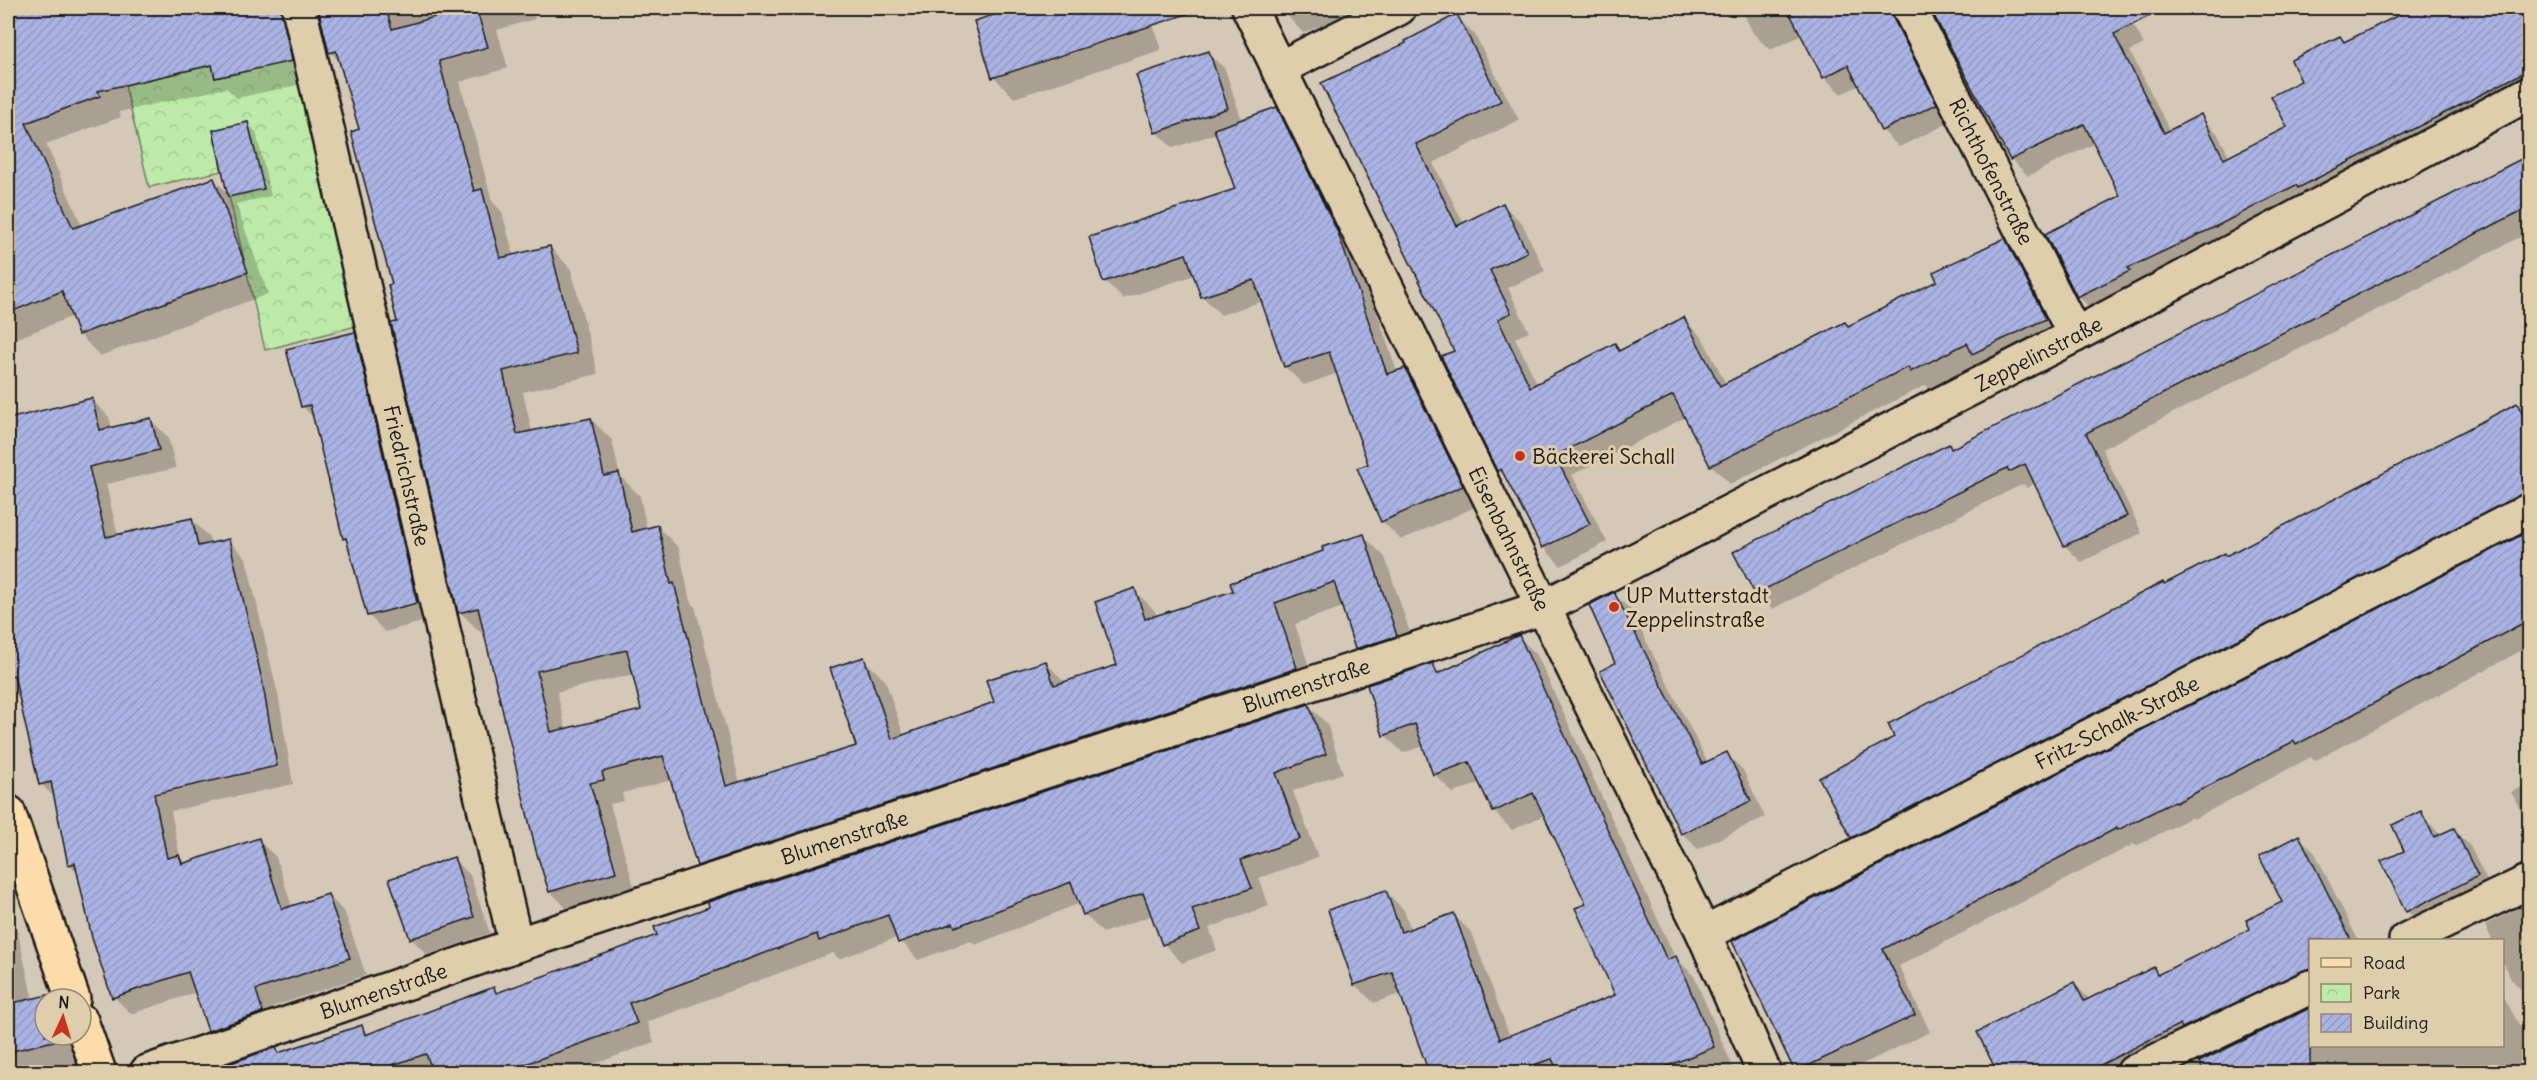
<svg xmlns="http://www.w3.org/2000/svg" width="2537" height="1080" viewBox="0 0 2537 1080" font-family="Delius,sans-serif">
	<defs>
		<pattern id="park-crowns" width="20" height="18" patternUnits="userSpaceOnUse" patternTransform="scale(1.5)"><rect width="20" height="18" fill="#bdeaa8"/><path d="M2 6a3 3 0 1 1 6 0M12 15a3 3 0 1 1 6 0" fill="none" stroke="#a2c890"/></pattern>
		<pattern id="building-hatch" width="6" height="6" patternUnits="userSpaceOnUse" patternTransform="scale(1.5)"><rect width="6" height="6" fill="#aab3e4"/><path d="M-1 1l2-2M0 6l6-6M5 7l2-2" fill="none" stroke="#9299c3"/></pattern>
	</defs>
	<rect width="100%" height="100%" fill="#d4c9b6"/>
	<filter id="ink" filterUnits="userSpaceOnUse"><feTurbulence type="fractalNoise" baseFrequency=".0167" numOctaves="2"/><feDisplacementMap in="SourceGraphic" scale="12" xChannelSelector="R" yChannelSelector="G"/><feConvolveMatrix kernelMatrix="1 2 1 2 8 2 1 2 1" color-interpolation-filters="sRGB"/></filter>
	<g filter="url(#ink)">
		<path fill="url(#park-crowns)" stroke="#6c8362" stroke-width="1.5" d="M294 60 360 325 265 350 229 196 263 188 248 122 213 130 222 171 149 187 125 85 212 65 215 78Z"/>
		<g fill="#0003" fill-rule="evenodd">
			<path d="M8 8H531L535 19 497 30 508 68 460 82 492 201 502 212 514 256 550 247 571 269 598 374 523 392 532 432 591 419 612 440 620 476 640 496 647 530 658 527 679 548 690 601 695 606 740 783 858 747 863 659 885 680 904 736 996 703 1046 663 1066 683 1119 666 1134 590 1155 611 1157 617 1235 592 1364 536 1385 557 1418 657 1378 670 1357 648 1343 607 1295 624 1317 690 719 886 698 865 672 780 622 793 624 801 610 804 636 893 571 913 550 891 485 632 481 633 460 612 361 131 341 63 330 52 320 11H316L312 82 237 98 226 88 119 112 121 117 46 144 82 226 214 179 229 195 248 124 256 132 271 196 236 204 268 294 100 356 79 334 73 316 8 342ZM634 674 643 711 566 730 557 692Z"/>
			<path d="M999 8H1204L1153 24 1161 50 1014 98 994 77 1001 14Z"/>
			<path d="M1280 8H1347L1349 14 1303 33Z"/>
			<path d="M1741 8H1920L1953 121 1899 147 1882 130 1860 85 1841 94 1824 77 1803 35 1770 50 1753 33Z"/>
			<path d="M1931 8H2124L2144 44 2130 51 2170 131 2200 116 2217 133 2230 157 2289 128 2303 81 2340 37 2346 43 2432 8H2530V95L2095 313 2078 296 2122 197 2096 143 2028 176 2011 159Z"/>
			<path d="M1456 16 1475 35 1519 120 1433 163 1464 224 1503 205 1522 223 1545 271 1508 288 1529 332 1515 338 1538 385 1615 345 1621 351 1683 319 1702 337 1726 384 1939 282 2004 239 2023 258 2063 338 1992 372 1983 362 1930 389 1926 385 1730 484 1711 465 1686 417 1572 475 1607 542 1561 566 1543 547 1508 479 1498 470 1456 352 1323 84 1408 44Z"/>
			<path d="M1208 53 1225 69 1242 121 1276 109 1295 127 1357 253 1397 372 1405 370 1423 388 1480 505 1401 540 1382 521 1370 465 1338 373 1304 385 1285 367 1263 301 1221 315 1203 297 1195 275 1123 299 1105 281 1237 190 1217 133 1173 148 1156 132Z"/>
			<path d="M2530 157V232L2102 449 2142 533 2081 562 2065 546 2035 483 2027 488 2023 484 1772 609 1756 593 1948 446 1952 450Z"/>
			<path d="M354 334 371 350 433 619 385 632 368 615 349 543 344 538 315 419 302 406Z"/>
			<path d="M92 400 109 417 112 429 151 420 168 437 176 468 106 484 118 536 191 519 209 537 211 545 229 541 246 558 279 699 293 784 171 811 180 857 187 864 258 840 276 857 292 907 328 895 345 913 366 975 272 1007 280 1030 227 1048 210 1030 197 992 131 1014 114 997 79 874 69 864 56 799 41 784 20 694 16 695 8 687V421Z"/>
			<path d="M2530 401V514L1869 853 1852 837 2165 586 2227 557Z"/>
			<path d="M2530 533V646L2314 761 2311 757 2194 819 2192 817 2136 846 2134 844 1899 966 1930 1032 1846 1072 1796 1071 1734 941Z"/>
			<path d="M1614 594 1630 609 1708 763 1727 754 1743 770 1765 817 1698 849 1683 834 1602 672 1617 664Z"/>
			<path d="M1519 637 1537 655 1675 957 1694 976 1735 1072H1431L1402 993 1374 1003 1355 985 1385 891 1404 910 1411 930 1454 915 1472 933 1510 1037 1617 996 1588 904 1545 815 1512 830 1494 812 1480 783 1453 793 1435 775 1424 746 1403 753 1385 735 1432 665 1441 673Z"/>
			<path d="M1309 706 1327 724 1343 773 1293 791 1318 857 1259 878 1269 906 1209 928 1217 950 1182 963 1164 944 1153 915 1103 933 1084 914 1080 903 975 945 971 941 918 960 898 937 839 959 833 953 647 1022 654 1042 573 1072H224L222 1068 275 1049 280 1054 361 1026 370 1035 494 989 499 994Z"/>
			<path d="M2530 783V828L2511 792Z"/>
			<path d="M2421 813 2441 836 2453 829 2470 846 2493 893 2423 927 2407 911Z"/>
			<path d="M2299 837 2315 853 2358 940H2310V990L2141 1072H1999L1979 1033 2074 983 2090 1000 2153 969 2160 976 2252 930 2284 902Z"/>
			<path d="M453 858 470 875 490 933 427 955 411 938Z"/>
			<path d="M8 890 33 1000 47 996 50 999H45V1035H70L78 1072H8Z"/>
			<path d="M2530 902V994L2527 995 2511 979 2502 962V940H2492L2485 925Z"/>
			<path d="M2502 993 2530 1045V1059L2501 1072H2462L2459 1070 2454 1072H2180L2310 1009V1046H2502Z"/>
		</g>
		<g fill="url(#building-hatch)" stroke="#1c1c1c" stroke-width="1.5" fill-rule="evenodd">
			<path d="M8 8H281L292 61 215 78 212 65 98 91 100 96 26 123 73 228 214 178 248 272 78 335 62 291 8 313Z"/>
			<path d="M318 8H386L392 29 467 8H476L488 47 439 61 474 191 482 189 500 258 550 246 577 353 503 371 517 434 591 418 604 476 619 473 632 532 658 525 671 584 674 583 726 786 856 746 830 668 864 657 892 739 994 702 986 680 1046 661 1054 685 1117 665 1095 602 1135 588 1145 619 1233 591 1230 583 1323 551 1322 547 1364 534 1397 636 1355 649 1334 582 1275 603 1297 668 697 866 663 756 602 772 604 780 590 783 616 872 549 892 536 851 478 608 458 613 391 323 397 322 388 285 392 284 351 132 359 129 336 51 329 53ZM627 650 641 710 551 732 537 671Z"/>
			<path d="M1015 8H1186L1187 14 992 78 974 21Z"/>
			<path d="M1787 8H1890L1892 16 1937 104 1881 131 1848 65 1823 78Z"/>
			<path d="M1930 8H2165L2114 34 2164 133 2201 114 2224 159 2287 127 2271 96 2301 81 2291 60 2340 36 2344 42 2413 8H2529V70L2298 188 2296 185 2213 228 2128 268 2130 271 2077 297 2045 234 2120 196 2084 124 2010 160Z"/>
			<path d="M1457 14 1501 101 1416 144 1457 226 1503 203 1527 252 1490 270 1511 313 1498 319 1530 387 1615 343 1619 351 1684 317 1720 386 1845 322 1848 326 1937 281 1933 272 2005 238 2046 319 1972 354 1967 343 1910 372 1908 367 1710 466 1673 395 1555 456 1590 524 1542 548 1501 469 1497 471 1441 356 1454 351 1321 83 1406 43 1405 41Z"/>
			<path d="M1209 51 1228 108 1155 133 1136 75Z"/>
			<path d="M1277 107 1338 233 1387 374 1405 368 1463 486 1381 522 1357 468 1368 464 1329 352 1284 367 1254 280 1201 297 1186 254 1103 282 1089 237 1235 189 1214 129Z"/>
			<path d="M248 122 264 189 228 197 213 130Z"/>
			<path d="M2529 155V207L2086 433 2127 516 2064 546 2025 464 2009 472 2007 468 1755 594 1733 552 1949 444 1951 449Z"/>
			<path d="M355 332 417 603 367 616 346 538 343 539 310 405 301 407 286 349Z"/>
			<path d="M92 398 100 430 151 418 159 450 89 467 106 537 192 518 198 546 229 539 262 680 277 766 154 794 167 858 179 855 182 864 259 838 282 909 328 894 350 958 256 990 263 1012 208 1031 188 972 112 998 92 938 75 863 68 865 51 782 39 785 14 675 8 676V419Z"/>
			<path d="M2517 403 2529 427V491L1851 838 1819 778 1894 737 1888 724 2163 582 2164 584 2225 553 2226 556Z"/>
			<path d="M2529 531V620L2296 745 2294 741 2176 803 2175 801 2118 830 2117 828 1883 949 1915 1015 1795 1072 1732 941Z"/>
			<path d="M1614 592 1702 764 1727 752 1751 801 1681 834 1600 671 1615 663 1589 605Z"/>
			<path d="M1519 635 1667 960 1676 956 1714 1047 1653 1072H1558L1552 1059 1512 1072H1421L1420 1070 1427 1067 1392 972 1354 985 1328 910 1386 890 1401 932 1454 913 1500 1039 1615 995 1575 908 1586 904 1533 793 1493 812 1469 762 1433 775 1415 724 1383 736 1367 685 1433 663 1437 674Z"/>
			<path d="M1309 704 1326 754 1276 773 1300 839 1241 860 1252 888 1192 909 1200 931 1162 945 1143 893 1083 915 1071 882 955 927 953 923 898 943 888 915 819 941 817 934 629 1003 637 1023 523 1065 525 1072H433L426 1054 371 1072H222L220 1067 276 1047 278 1053 362 1025 365 1035 494 987 496 993 657 935 654 927 709 907 708 902Z"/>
			<path d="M2421 811 2434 837 2454 828 2478 876 2406 912 2381 861 2404 851 2392 825Z"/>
			<path d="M2299 835 2351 940H2310V968L2182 1028 2180 1024 2087 1072H1997L1977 1032 2074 982 2084 1001 2154 967 2157 975 2250 929 2246 920 2282 902 2259 856Z"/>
			<path d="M454 857 474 917 410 939 389 879Z"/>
			<path d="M48 995 49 999H45V1035H57L58 1040 8 1052V1004Z"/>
			<path d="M2310 1008V1072H2204L2199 1062Z"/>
		</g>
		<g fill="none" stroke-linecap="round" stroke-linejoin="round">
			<defs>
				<g id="minor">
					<path id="s1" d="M299 8 516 945"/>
					<path id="s2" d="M1249 8 1704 934 1764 1072"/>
					<path id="s3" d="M1909 8 2075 335"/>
					<path d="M1278 69 1399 8"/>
					<path id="s4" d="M1704 934 2530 510"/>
					<path d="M2406 940 2530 881"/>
					<path id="s5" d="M147 1072 516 945 1544 607 2075 335 2530 93"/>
					<path d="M2134 1072 2310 987"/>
				</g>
				<g id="major">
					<path d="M8 812 73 999"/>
					<path d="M81 1021 99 1072"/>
				</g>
			</defs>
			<use href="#minor" stroke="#1c1c1c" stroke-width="38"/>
			<use href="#major" stroke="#1c1c1c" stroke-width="38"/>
			<use href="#minor" stroke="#dfceab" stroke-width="33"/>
			<use href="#major" stroke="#fddcac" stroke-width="33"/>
		</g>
	</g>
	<g fill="#c8321e" stroke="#dfceab" stroke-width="2">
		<circle cx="1520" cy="456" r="6"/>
		<circle cx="1614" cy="607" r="6"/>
	</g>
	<g text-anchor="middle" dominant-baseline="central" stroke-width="6" stroke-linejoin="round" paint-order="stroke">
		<g font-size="21" fill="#1c1c1c" stroke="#dfceab">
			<text stroke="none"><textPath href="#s3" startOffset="183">Richthofenstraße</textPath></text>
			<text stroke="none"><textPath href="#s5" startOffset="2028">Zeppelinstraße</textPath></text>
			<text stroke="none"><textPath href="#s1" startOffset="480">Friedrichstraße</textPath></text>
			<text stroke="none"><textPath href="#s2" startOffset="591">Eisenbahnstraße</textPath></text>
			<text stroke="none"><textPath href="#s5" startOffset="1222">Blumenstraße</textPath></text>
			<text stroke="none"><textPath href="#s4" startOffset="464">Fritz-Schalk-Straße</textPath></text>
			<text stroke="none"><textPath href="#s5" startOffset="736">Blumenstraße</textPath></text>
			<text stroke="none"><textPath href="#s5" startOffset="250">Blumenstraße</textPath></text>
		</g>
		<g font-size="21" fill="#1c1c1c" stroke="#dfceab" text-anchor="start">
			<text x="1532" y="456">Bäckerei Schall</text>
			<text x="1626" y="595">UP Mutterstadt<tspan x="1626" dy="24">Zeppelinstraße</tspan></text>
		</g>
	</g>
	<rect width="2537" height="1080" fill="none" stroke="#dfceab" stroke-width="30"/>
	<rect x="15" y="15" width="2507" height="1050" fill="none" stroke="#1c1c1c" stroke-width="2" filter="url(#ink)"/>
	<rect x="2309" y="939" width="195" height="108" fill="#dfceab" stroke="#918772" stroke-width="1.5"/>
	<rect x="2321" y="958" width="30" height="9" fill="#fddcac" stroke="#918772" stroke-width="1.5"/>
	<text x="2363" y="969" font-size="18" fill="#1c1c1c">Road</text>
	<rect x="2321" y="984" width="30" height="18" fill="url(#park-crowns)" stroke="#918772" stroke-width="1.5"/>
	<text x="2363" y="999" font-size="18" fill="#1c1c1c">Park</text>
	<rect x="2321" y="1014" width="30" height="18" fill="url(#building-hatch)" stroke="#918772" stroke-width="1.5"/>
	<text x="2363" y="1029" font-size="18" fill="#1c1c1c">Building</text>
	<g transform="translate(63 1017) rotate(4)"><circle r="28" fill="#dfceab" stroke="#918772" stroke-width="1.5"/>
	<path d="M0-4.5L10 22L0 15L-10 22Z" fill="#c8321e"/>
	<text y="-9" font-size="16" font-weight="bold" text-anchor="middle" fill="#1c1c1c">N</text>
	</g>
</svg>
